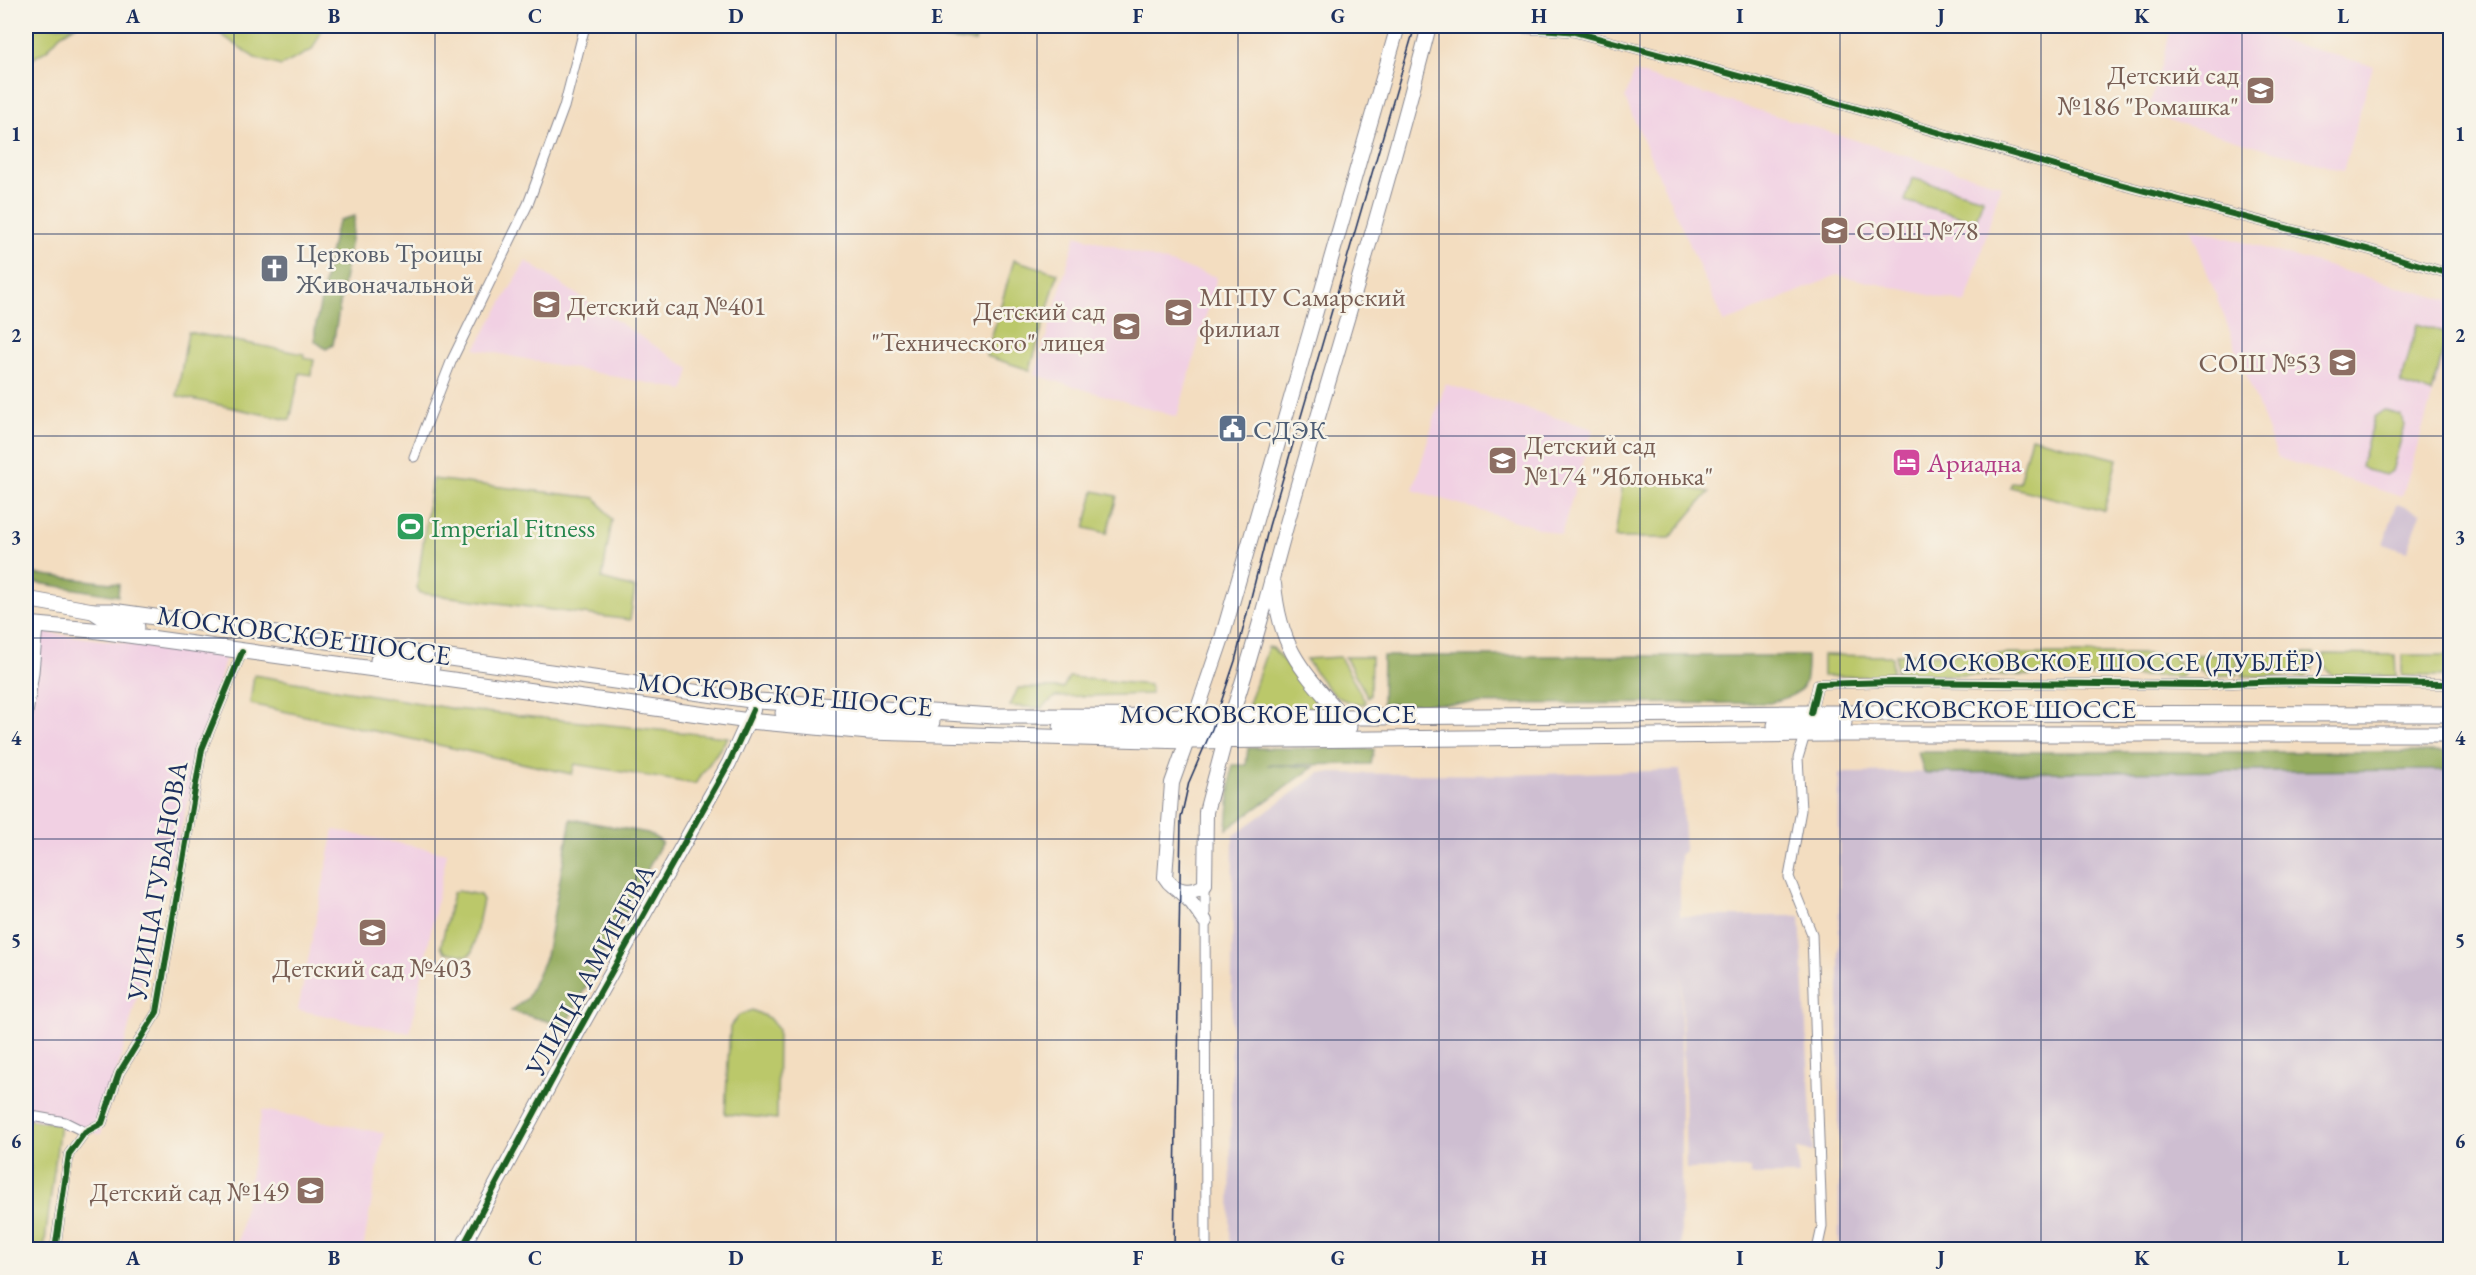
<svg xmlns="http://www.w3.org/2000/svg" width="2476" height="1275" viewBox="0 0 2476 1275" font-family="'EB Garamond',serif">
	<rect width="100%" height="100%" fill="#f7f3e8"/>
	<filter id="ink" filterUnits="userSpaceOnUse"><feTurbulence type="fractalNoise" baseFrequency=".0167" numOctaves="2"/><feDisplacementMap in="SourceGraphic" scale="12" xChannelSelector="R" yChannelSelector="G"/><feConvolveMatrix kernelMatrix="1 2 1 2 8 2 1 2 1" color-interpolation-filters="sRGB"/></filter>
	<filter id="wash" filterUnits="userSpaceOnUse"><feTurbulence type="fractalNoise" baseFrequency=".008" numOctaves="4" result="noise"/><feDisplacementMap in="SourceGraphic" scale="24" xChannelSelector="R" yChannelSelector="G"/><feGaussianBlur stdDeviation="1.35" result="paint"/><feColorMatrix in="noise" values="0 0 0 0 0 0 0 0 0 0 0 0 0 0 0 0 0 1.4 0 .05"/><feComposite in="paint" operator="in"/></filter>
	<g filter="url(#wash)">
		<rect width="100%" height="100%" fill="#f3ddc0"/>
		<g fill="#f1d0e3">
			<path d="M2172 26H2232L2373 66 2343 171 2147 114Z"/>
			<path d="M1634 72 2001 185 1966 303 1837 275 1724 323 1625 99Z"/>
			<path d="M2190 227 2450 301V337L2402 497 2278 458Z"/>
			<path d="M1076 235 1217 277 1177 417 1035 375Z"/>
			<path d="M526 261 690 369 684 390 475 349Z"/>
			<path d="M1445 384 1593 429 1561 535 1413 490Z"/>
			<path d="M26 630 226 656 101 1134 26 1124Z"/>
			<path d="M334 830 447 853 410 1033 298 1010Z"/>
			<path d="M262 1110 384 1133 363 1249H237Z"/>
		</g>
		<g fill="#cebed1">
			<path d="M2397 504 2421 513 2407 552 2383 544Z"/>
			<path d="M2450 769V1249H1839V773Z"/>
			<path d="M1680 770 1685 851 1680 854V916H1800L1813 1152 1797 1149 1799 1175H1750V1168L1686 1169 1681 967V1249H1230L1233 836 1320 773 1505 775Z"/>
		</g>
		<g fill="#bbc86a" stroke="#6b7c64" stroke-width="1.5">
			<path d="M26 26H75L60 35 47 50 26 63Z"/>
			<path d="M209 26H324L312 50 281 66 255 58Z"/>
			<path d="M911 26H979L975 42 936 38Z"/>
			<path d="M1912 178 1983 198 1976 221 1905 201Z"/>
			<path d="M1014 260 1058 273 1030 370 986 356Z"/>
			<path d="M2417 324 2448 333 2432 393 2401 384Z"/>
			<path d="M188 332 304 354V358L314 360 311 375 300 373 290 420 177 396Z"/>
			<path d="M2384 410 2400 415 2405 425 2392 471 2386 475 2366 470 2361 466 2374 417Z"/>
			<path d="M2031 437 2117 459 2104 511 2010 487 2012 482 2019 483Z"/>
			<path d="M1624 476 1709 492 1670 538H1615Z"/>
			<path d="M432 479 596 498 612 520 602 579 635 588 630 620 420 593 417 587Z"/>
			<path d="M1094 491 1117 496 1107 533 1085 528Z"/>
			<path d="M1268 647 1273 648 1321 707 1252 708 1249 704Z"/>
			<path d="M1896 654H2172L2184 670V673L2180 676 1896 675Z"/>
			<path d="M2314 654C2314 664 2315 671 2304 677L2242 676V655Z"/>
			<path d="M2324 654 2395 655 2396 676H2333L2324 665Z"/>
			<path d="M1823 655 1892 656V677L1823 676Z"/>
			<path d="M2186 655H2237V675L2206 676Z"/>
			<rect x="2402" y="655" width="48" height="21"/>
			<path d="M1340 657 1365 701V704C1332 704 1324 683 1306 659Z"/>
			<path d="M1345 657H1371L1370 696 1368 697Z"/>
			<path d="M254 675 455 709 728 737 695 784 575 764 572 774 250 704Z"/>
			<path d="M1069 677 1150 685 1151 694 1055 697 1042 708 1010 706 1018 688H1063Z"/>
			<path d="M458 891 480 895 483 900 472 953 467 956 445 952 441 946 453 893Z"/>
			<path d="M752 1010 769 1018 778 1029 777 1119 725 1114 730 1027 739 1015Z"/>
			<path d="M26 1119 60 1124 44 1249H26V1198L30 1166 26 1165Z"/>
			<path d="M889 1245 1008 1247V1249L889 1250Z"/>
		</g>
		<g fill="#94ac5e" stroke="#586e5e" stroke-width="1.5">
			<path d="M355 216 333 345 326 349 315 341V329L335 230 340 220Z"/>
			<path d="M26 573 119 584 118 596 26 581Z"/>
			<path d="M1383 656H1807C1807 692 1804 692 1770 703L1382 704Z"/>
			<path d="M1248 748 1374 749 1371 764 1267 765 1314 767 1227 829 1232 765H1246Z"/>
			<path d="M1918 752H2450V770L1924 773Z"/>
			<path d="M571 819 648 833 662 842 565 1026 511 1011 527 998 546 956Z"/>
		</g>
	</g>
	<g filter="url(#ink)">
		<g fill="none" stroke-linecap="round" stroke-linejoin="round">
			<defs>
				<g id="street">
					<path d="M1503 26C1527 30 1551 29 1575 32L1801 93 2111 182 2370 250 2450 274"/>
					<path d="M414 457 451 362 528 204 564 107 585 26"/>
					<path d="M1811 713 1818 684 1893 682 2204 685C2286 678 2368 684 2450 684"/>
					<path d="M26 728 34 672 38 626"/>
					<path d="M1805 735 1798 758 1801 810 1789 877 1812 934 1822 1227 1817 1250"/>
					<path d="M1205 885 1206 1250"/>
					<path d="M26 1115 65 1122 85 1132"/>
					<path d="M55 1250 69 1154 85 1132 102 1123 119 1073 157 1012 202 749 242 652"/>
				</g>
				<g id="secondary">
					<path d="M1274 584C1280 650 1302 670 1343 717"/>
					<path d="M1195 717 1222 638 1398 26"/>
					<path d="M1231 717C1258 639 1276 559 1299 481 1344 329 1390 178 1429 26"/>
					<path d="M1187 741 1172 783 1165 877C1174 892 1191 895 1205 885L1206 812 1225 740"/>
					<path d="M1176 888 1192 903 1205 921"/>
					<path d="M461 1250 579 1030 729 763 753 710"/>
				</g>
				<g id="primary">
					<path d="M26 599 93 611H112L758 701 994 716 1375 717 1811 713 2450 714"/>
					<path d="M93 611 111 623 137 627"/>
					<path d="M26 624 92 630 749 721 869 732 1187 741 1828 734H2450"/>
					<path d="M378 660 432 667"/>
					<path d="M783 713 932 722"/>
					<path d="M1775 725 1844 723"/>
					<path d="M1061 727 1228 729 1349 727"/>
				</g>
			</defs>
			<use href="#street" stroke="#87868f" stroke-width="11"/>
			<use href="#secondary" stroke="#87868f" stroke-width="16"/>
			<use href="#primary" stroke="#87868f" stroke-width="17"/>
			<use href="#street" stroke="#fff" stroke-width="9"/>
			<use href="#secondary" stroke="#fff" stroke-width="14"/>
			<use href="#primary" stroke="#fff" stroke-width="15"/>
			<path stroke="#1b2f5e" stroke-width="1.5" d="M1174 1250 1181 818 1189 782 1212 729 1235 661 1269 526 1415 26"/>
			<defs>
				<g id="cycleway">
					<path d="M1503 26C1527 30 1551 29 1575 32L1801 93 2111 182 2370 250 2450 274"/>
					<path d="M1811 713 1818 684 1893 682 2204 685C2286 678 2368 684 2450 684"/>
					<path d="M55 1250 69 1154 85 1132 102 1123 119 1073 157 1012 202 749 242 652"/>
					<path d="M461 1250 579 1030 729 763 753 710"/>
				</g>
			</defs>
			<use href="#cycleway" stroke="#f7f3e8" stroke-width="10"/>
			<use href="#cycleway" stroke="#1b5e20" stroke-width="6"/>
		</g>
	</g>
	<path fill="none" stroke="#1b2f5e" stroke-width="1.5" stroke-opacity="0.55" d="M234 26V1250M435 26V1250M636 26V1250M836 26V1250M1037 26V1250M1238 26V1250M1439 26V1250M1640 26V1250M1840 26V1250M2041 26V1250M2242 26V1250M26 234H2450M26 436H2450M26 638H2450M26 839H2450M26 1040H2450"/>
	<defs>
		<symbol id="school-square" viewBox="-11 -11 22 22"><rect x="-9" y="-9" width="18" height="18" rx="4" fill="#8d6e63" stroke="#f7f3e8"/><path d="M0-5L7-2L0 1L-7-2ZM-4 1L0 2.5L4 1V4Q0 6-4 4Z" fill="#fff"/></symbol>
		<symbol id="church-square" viewBox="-11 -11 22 22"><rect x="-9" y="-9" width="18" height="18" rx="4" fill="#6b7280" stroke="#f7f3e8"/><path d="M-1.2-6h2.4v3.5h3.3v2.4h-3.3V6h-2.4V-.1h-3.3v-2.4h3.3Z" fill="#fff"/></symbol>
		<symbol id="university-square" viewBox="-11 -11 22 22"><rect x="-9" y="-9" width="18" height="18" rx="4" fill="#8d6e63" stroke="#f7f3e8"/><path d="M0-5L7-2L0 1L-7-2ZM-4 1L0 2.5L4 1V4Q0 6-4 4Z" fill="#fff"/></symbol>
		<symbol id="civic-square" viewBox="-11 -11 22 22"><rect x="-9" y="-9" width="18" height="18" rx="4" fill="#5c6f8a" stroke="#f7f3e8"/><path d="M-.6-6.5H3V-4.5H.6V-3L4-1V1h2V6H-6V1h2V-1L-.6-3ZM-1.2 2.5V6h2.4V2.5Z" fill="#fff"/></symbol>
		<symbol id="hotel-square" viewBox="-11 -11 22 22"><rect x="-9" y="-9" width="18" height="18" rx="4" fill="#d1479c" stroke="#f7f3e8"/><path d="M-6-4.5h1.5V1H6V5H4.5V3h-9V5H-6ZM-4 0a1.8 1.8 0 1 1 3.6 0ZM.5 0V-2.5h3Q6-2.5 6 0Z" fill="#fff"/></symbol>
		<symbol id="stadium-square" viewBox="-11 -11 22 22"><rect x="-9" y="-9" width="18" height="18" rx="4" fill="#2e9e5b" stroke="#f7f3e8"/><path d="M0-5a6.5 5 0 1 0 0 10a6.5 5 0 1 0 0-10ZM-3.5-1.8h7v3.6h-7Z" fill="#fff"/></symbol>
	</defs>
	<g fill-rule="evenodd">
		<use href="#school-square" x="2244" y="74" width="33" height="33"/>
		<use href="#school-square" x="1818" y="214" width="33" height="33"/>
		<use href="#church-square" x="258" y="252" width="33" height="33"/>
		<use href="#school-square" x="530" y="288" width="33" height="33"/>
		<use href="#university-square" x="1162" y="296" width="33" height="33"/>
		<use href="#school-square" x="1110" y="310" width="33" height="33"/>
		<use href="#school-square" x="2326" y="346" width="33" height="33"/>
		<use href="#civic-square" x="1216" y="412" width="33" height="33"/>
		<use href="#school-square" x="1486" y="444" width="33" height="33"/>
		<use href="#hotel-square" x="1890" y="446" width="33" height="33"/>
		<use href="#stadium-square" x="394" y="510" width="33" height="33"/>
		<use href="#school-square" x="356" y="916" width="33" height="33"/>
		<use href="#school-square" x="294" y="1174" width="33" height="33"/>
	</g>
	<g text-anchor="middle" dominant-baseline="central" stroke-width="5" stroke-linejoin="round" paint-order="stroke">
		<g font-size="27" fill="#785e54" stroke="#f7f3e8" text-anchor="end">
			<text x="2239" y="74">Детский сад<tspan x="2239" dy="31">№186 "Ромашка"</tspan></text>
			<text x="1856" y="230" text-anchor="start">СОШ №78</text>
			<text x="1199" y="296" text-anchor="start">МГПУ Самарский<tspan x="1199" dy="31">филиал</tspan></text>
			<text x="567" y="305" text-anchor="start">Детский сад №401</text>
			<text x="1105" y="310">Детский сад<tspan x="1105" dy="31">"Технического" лицея</tspan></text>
			<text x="2321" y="362">СОШ №53</text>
			<text x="1524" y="444" text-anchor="start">Детский сад<tspan x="1524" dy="31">№174 "Яблонька"</tspan></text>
			<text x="372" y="967" text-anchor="middle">Детский сад №403</text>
			<text x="289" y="1191">Детский сад №149</text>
		</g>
		<g font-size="27" fill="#5b616d" stroke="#f7f3e8" text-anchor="start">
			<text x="296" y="252">Церковь Троицы<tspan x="296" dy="31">Живоначальной</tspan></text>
		</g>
		<g font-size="27" fill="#4e5e75" stroke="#f7f3e8" text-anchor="start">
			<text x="1253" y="429">СДЭК</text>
		</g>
		<g font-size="27" fill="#b23c85" stroke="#f7f3e8" text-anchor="start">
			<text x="1927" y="462">Ариадна</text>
		</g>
		<g font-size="27" fill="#27864d" stroke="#f7f3e8" text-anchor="start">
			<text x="431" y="527">Imperial Fitness</text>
		</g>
		<g font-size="27" fill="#1b2f5e" stroke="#f7f3e8">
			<text transform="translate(304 635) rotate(8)">МОСКОВСКОЕ ШОССЕ</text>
			<text x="2113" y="661">МОСКОВСКОЕ ШОССЕ (ДУБЛЁР)</text>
			<text transform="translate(785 694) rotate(5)">МОСКОВСКОЕ ШОССЕ</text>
			<text x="1988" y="708">МОСКОВСКОЕ ШОССЕ</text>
			<text x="1268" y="713">МОСКОВСКОЕ ШОССЕ</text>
			<text transform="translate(157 881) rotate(-80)">УЛИЦА ГУБАНОВА</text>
			<text transform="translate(590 970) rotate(-61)">УЛИЦА АМИНЕВА</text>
		</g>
	</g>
	<rect width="2476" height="1275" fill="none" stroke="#f7f3e8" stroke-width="66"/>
	<rect x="33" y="33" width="2410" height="1209" fill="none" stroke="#1b2f5e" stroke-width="2"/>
	<g font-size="20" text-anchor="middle" font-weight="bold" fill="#1b2f5e">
		<text x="133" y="23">A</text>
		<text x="334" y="23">B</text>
		<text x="535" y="23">C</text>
		<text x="736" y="23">D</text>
		<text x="937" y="23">E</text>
		<text x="1138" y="23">F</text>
		<text x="1338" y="23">G</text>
		<text x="1539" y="23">H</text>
		<text x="1740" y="23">I</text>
		<text x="1941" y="23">J</text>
		<text x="2142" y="23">K</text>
		<text x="2343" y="23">L</text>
		<text x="16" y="141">1</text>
		<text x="2460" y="141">1</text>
		<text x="16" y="342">2</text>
		<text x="2460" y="342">2</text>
		<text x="16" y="544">3</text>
		<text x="2460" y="544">3</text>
		<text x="16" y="745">4</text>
		<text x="2460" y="745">4</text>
		<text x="16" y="947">5</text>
		<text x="2460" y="947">5</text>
		<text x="16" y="1148">6</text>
		<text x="2460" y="1148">6</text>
		<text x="133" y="1265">A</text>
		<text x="334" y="1265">B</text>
		<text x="535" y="1265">C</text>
		<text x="736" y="1265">D</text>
		<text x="937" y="1265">E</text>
		<text x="1138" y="1265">F</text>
		<text x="1338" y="1265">G</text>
		<text x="1539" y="1265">H</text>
		<text x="1740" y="1265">I</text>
		<text x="1941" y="1265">J</text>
		<text x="2142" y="1265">K</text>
		<text x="2343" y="1265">L</text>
	</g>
</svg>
